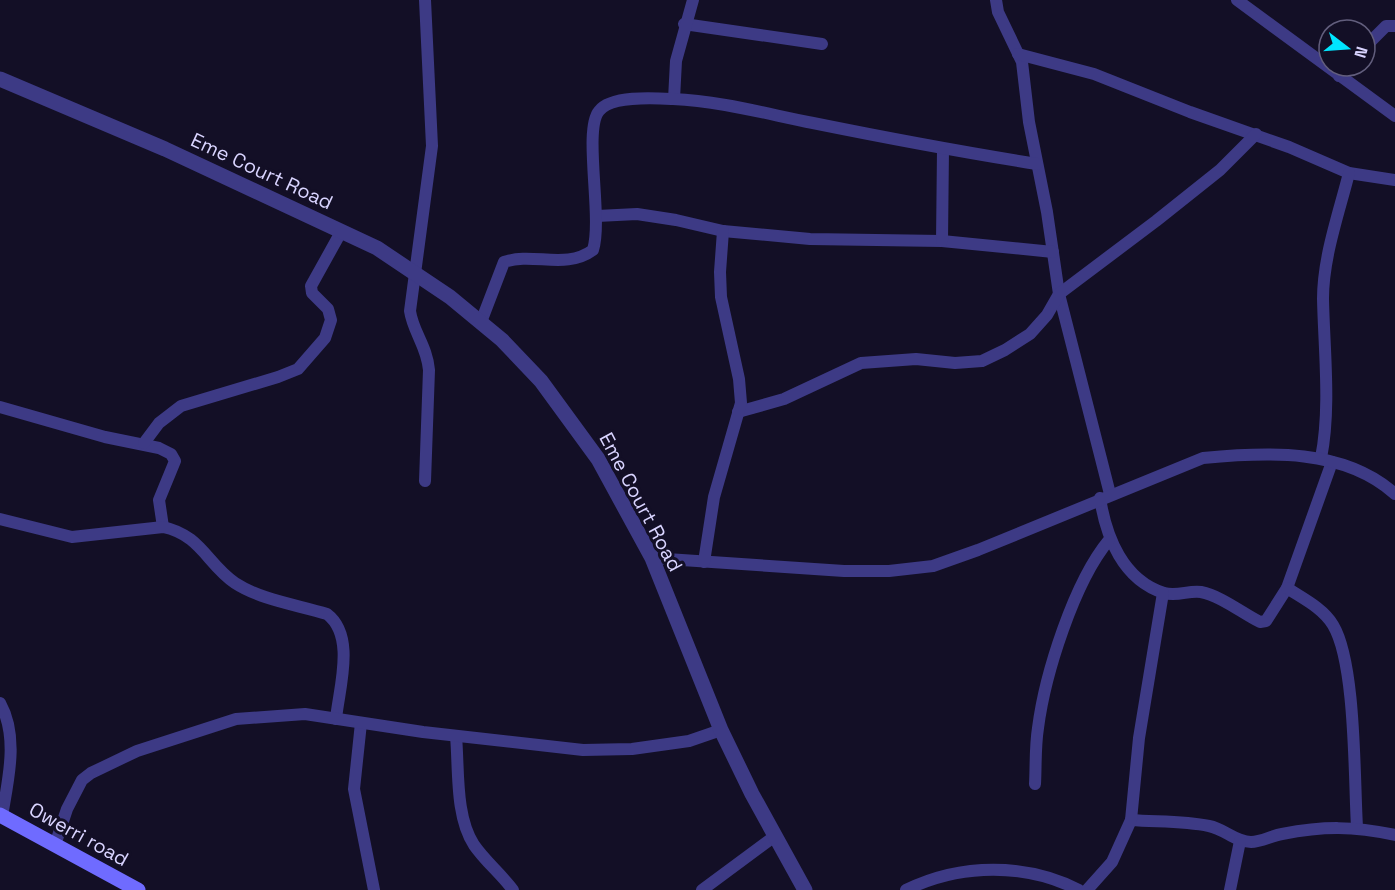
<svg xmlns="http://www.w3.org/2000/svg" width="1395" height="890" viewBox="0 0 1395 890" font-family="'Space Grotesk',sans-serif">
	<rect width="100%" height="100%" fill="#130f26"/>
	<g fill="none" stroke-linecap="round" stroke-linejoin="round">
		<g stroke="#3d3a85" stroke-width="12">
			<path d="M996 0 998 12 1022 62 1029 122 1047 212 1059 294 1110 494"/>
			<path d="M1237 0 1395 116"/>
			<path d="M684 24 822 44"/>
			<path d="M1365 47 1386 26H1395"/>
			<path d="M1018 54 1094 74 1190 112 1289 147 1349 173 1395 180"/>
			<path d="M1339 76 1348 66"/>
			<path d="M674 99 676 61 693 0"/>
			<path d="M597 216 637 214 676 220 723 231 810 239 942 241 1053 252"/>
			<path d="M942 241 943 149"/>
			<path d="M481 322 504 262C533 252 566 270 593 250 603 218 583 130 599 111 611 95 655 98 673 99 720 101 767 114 813 123 887 138 962 152 1037 164"/>
			<path d="M0 407 105 437 159 448 171 454 175 461 159 500 163 527"/>
			<path d="M738 412 784 399 861 363 916 359 955 363 982 361 1005 350 1030 334 1047 315 1059 294 1156 221 1220 170 1256 134"/>
			<path d="M144 443 159 423 181 406 278 377 298 369 325 338 331 320 328 309 312 293 311 286 341 232"/>
			<path d="M1321 458C1331 409 1324 349 1323 299 1323 257 1339 213 1349 173"/>
			<path d="M425 481 429 370C427 346 413 332 410 311L432 146 425 0"/>
			<path d="M1100 498C1106 537 1123 580 1164 593 1177 597 1189 590 1201 592 1221 596 1242 613 1260 622L1266 621 1287 588 1332 462"/>
			<path d="M0 519 72 537 163 527C201 535 207 564 235 583 261 600 298 605 327 614 356 636 339 688 336 719"/>
			<path d="M652 558 844 571H889L933 566 978 550 1203 458C1267 452 1344 448 1395 494"/>
			<path d="M704 562 714 497 741 403 739 379 721 297 720 272 723 231"/>
			<path d="M1287 588C1302 598 1323 608 1333 625 1356 663 1354 778 1357 827"/>
			<path d="M0 703C19 737 8 780 2 816"/>
			<path d="M361 723 354 789 374 890"/>
			<path d="M456 736C459 769 455 816 474 845 485 861 501 874 513 890"/>
			<path d="M1035 784C1036 766 1035 747 1038 728 1045 674 1074 582 1109 540"/>
			<path d="M1131 820C1157 822 1184 821 1209 826 1225 829 1235 842 1251 842 1261 842 1271 836 1282 834 1324 826 1353 826 1395 835"/>
			<path d="M55 845 67 809 82 780 91 773 137 751 236 719 305 714 423 732 583 750 632 749 689 741 721 730"/>
			<path d="M702 890 775 836"/>
			<path d="M906 890C961 863 1026 863 1079 890"/>
			<path d="M1087 890 1112 862 1131 820 1139 738 1163 593"/>
			<path d="M1230 890 1240 841"/>
		</g>
		<path stroke="#3d3a85" stroke-width="15" d="M0 79 165 149 377 248 450 297 502 340 541 381 598 459 652 558 721 730 752 794 805 890"/>
		<path stroke="#6f6bff" stroke-width="15" d="M0 815 138 890"/>
	</g>
	<g text-anchor="middle" dominant-baseline="central" stroke-width="6" stroke-linejoin="round" paint-order="stroke">
		<g font-size="20" fill="#d9d4ff" stroke="#130f26">
			<text transform="translate(262 171) rotate(25)">Eme Court Road</text>
			<text transform="translate(641 502) rotate(62)">Eme Court Road</text>
			<text transform="translate(79 834) rotate(29)">Owerri road</text>
		</g>
	</g>
	<g transform="translate(1347 48) rotate(107)"><circle r="28" fill="#130f26" stroke="#625e7d" stroke-width="1.5"/>
	<path d="M0-4.5L10 22L0 15L-10 22Z" fill="#00e5ff"/>
	<text y="-9" font-size="16" font-weight="bold" text-anchor="middle" fill="#d9d4ff">N</text>
	</g>
</svg>
